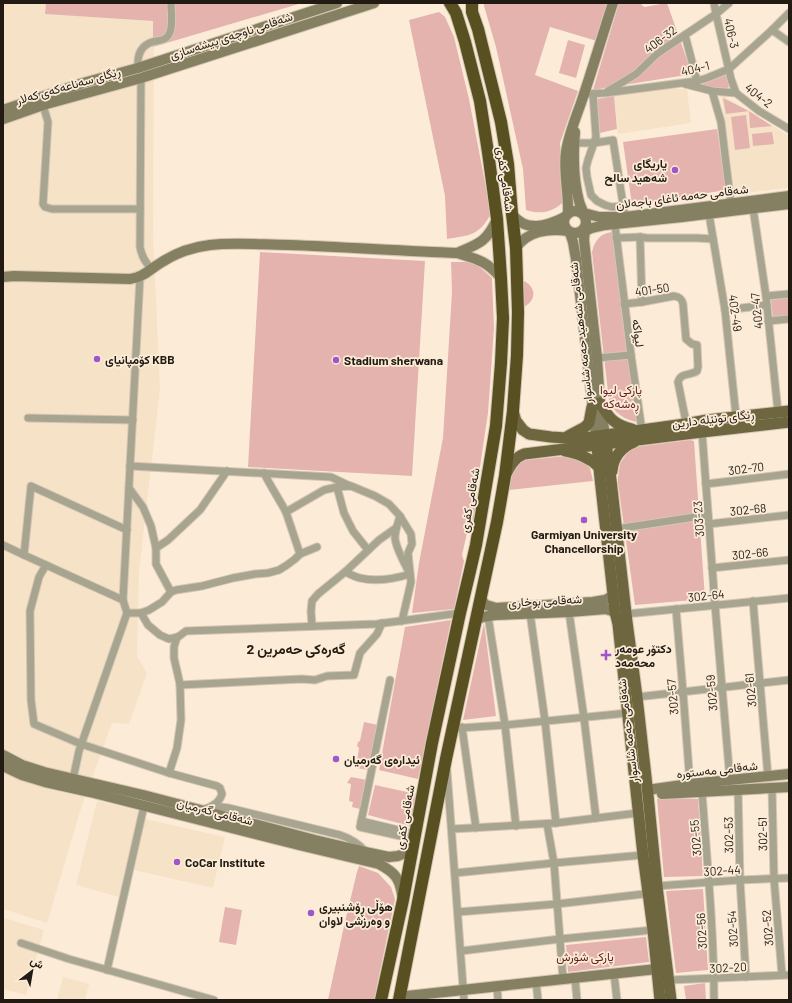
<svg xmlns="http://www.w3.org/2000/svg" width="792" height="1003" viewBox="0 0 792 1003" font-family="Barlow,Vazirmatn,sans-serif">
	<rect width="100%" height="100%" fill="#fcecd7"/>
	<g fill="#f6e2c6">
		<path d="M3 3H46V14L154 21 153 236 160 389 139 571 137 656 147 673 129 724 112 723 81 808 47 923 3 909Z"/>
		<path d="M667 89H687L691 123 618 134 614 96Z"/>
		<path d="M721 94 789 136V185L787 188 735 194Z"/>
		<path d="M97 801 139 811 119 897 76 885Z"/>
		<path d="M145 819 225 837 213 888 134 870Z"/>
		<path d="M3 918 44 930 26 995 3 989Z"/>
		<path d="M63 977 89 984 85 1000H57Z"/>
	</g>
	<g fill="#e4b3ae">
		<path d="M46 3H302L153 47V21L45 14Z"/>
		<path d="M484 3H560L561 4 563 3H610L597 41 550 27 535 75 578 91 560 143 564 201C554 212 540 215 526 210L523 169 496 47 484 6Z"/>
		<path d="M619 3H640L644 7 667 3 692 74 593 90Z"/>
		<path d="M439 12 445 17 454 37 469 99 491 214C478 236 471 235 447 239L445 196 409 20Z"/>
		<path d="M568 40 585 45 576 78 559 73Z"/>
		<path d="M726 74 729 87 722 90 721 87 715 89 702 84Z"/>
		<path d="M614 96 617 129 600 133 597 99Z"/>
		<path d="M723 98 749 111 772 126 750 128 749 111 726 114Z"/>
		<path d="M746 115 750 148 735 150 731 117Z"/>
		<path d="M717 129 726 190 632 205 623 142Z"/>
		<path d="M772 132 774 144 753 146 752 134Z"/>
		<path d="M612 232 637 422C625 420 614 413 609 401L592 252C594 241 601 233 612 232Z"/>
		<path d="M260 252 425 261 412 476 248 467Z"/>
		<path d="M451 262H474L492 278 494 328 488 413 478 480 474 521 467 533 462 555 464 561 454 609 412 613 419 563 443 438 452 292Z"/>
		<path d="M524 281C536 287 537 300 524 307Z"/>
		<path d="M789 298V316L773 318 771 300Z"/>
		<path d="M690 440 694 441 705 599 635 605 618 483V477L620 464 627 453 635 447Z"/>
		<path d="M567 456 585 463 590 468 593 481 509 490C512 477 511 465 526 460Z"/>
		<path d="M451 620 418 779 379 770 405 627Z"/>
		<path d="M484 623 496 716 463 720Z"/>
		<path d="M364 722 378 725 369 770 356 768 359 748 357 746 358 742 360 741Z"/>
		<path d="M351 777 367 780 360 809 352 807 353 802 349 801 351 784 347 783Z"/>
		<path d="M375 785 416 794 410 826 368 815Z"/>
		<path d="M657 799H698L703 876 664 877Z"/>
		<path d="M359 866 378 873 391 887 395 899 374 1000H328L344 926 357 872Z"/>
		<path d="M703 889 708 970 676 973 666 891Z"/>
		<path d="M225 907 242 910 236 945 219 942Z"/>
		<path d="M646 937 649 962 568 972 566 945Z"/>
		<path d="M705 983 706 1000H686L684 986Z"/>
	</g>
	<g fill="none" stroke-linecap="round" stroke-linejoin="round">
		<defs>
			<g id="street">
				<path d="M714 3 716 14 731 79 736 93 759 111 789 129"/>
				<path d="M772 30 789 42"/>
				<path d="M685 35 697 81"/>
				<path d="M138 68C137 56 140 46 152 42 159 40 167 41 170 32 173 25 171 11 171 3"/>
				<path d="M141 78 140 247C142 257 145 261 151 269"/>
				<path d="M685 84 712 91 736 93"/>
				<path d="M608 91 636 74 658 53 716 14 729 3"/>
				<path d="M712 91 721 122 731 204"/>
				<path d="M584 94 605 93 697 81 707 78 729 69 772 30 789 13"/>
				<path d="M593 94 596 137 588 160 586 168 587 177 591 195 597 201 605 205 612 207 623 206"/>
				<path d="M43 105 48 122 43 204 45 207 52 209H140"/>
				<path d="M574 143H594L613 140 625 217"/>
				<path d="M753 208 766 296 778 412"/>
				<path d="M709 214 725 310 736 416"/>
				<path d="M615 225 631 355 641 424V430"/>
				<path d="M640 237 642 302"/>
				<path d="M616 238 640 237 647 238H697L713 239"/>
				<path d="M766 296 789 294"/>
				<path d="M624 304 642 302 674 296C680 297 682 299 683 304L686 339 692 344 697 345 698 367 697 371C690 376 681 372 678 382L685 417V424"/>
				<path d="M725 310 767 305"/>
				<path d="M768 321 789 319"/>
				<path d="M597 358 631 355"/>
				<path d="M28 418 133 420"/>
				<path d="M702 432 715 605 730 780"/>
				<path d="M130 466 331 477 350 486"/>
				<path d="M264 473C271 487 279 499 286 512"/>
				<path d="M706 484 789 474"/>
				<path d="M337 487 344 513 353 531 368 550"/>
				<path d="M129 488 143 507 151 526 156 548"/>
				<path d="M709 524 789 515"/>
				<path d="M616 529 708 515"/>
				<path d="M3 545 24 555"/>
				<path d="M300 554 286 512 324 490 337 487 351 486 375 496 389 504 400 516 411 534 412 544 408 553 411 582 402 621"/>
				<path d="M46 565 39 577 30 611 31 700 34 724 81 744 169 773 217 786 220 788 222 794C219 804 210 808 200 810"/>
				<path d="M712 568 789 560"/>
				<path d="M345 572C350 574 355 577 360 578 376 582 394 579 410 574 405 564 396 549 395 538 395 530 398 523 400 516"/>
				<path d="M171 592 156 564V548L168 540 200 510 227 471"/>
				<path d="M123 600 24 555 31 486 127 530"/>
				<path d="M753 601 768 777"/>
				<path d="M676 609 683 692 690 784"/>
				<path d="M569 612 584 718 596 818"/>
				<path d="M127 613H141L149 610 162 602 171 592 176 590 202 586 233 578 255 574 268 573 279 570 287 565 295 559 300 554 317 547"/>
				<path d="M141 613 148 625 160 635 169 639 178 637 186 631 377 624 460 613"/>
				<path d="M530 613 545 721 556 823"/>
				<path d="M626 614 789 598"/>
				<path d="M488 616 505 725 516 826"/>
				<path d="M312 626 311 611 312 601 318 594 345 572 379 540 396 528"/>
				<path d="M390 680 360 827 414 839"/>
				<path d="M180 685 302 679 315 680 327 676 354 675 360 653 377 634 382 623"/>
				<path d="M637 697 789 680"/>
				<path d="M453 727 460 728 505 725 628 713"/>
				<path d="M462 727 476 828"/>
				<path d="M447 771 464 1000"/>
				<path d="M169 773 177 748 181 720 180 684 174 658V647L177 637"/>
				<path d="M73 779 79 751 127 613 123 600 140 277"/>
				<path d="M772 788 774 879 782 975"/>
				<path d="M738 790 740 880 746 977"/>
				<path d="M702 792C707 861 714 931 714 1000"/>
				<path d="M210 810 221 807 229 808 340 835C349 838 358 843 365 851"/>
				<path d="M361 821 415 834"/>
				<path d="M547 824 554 863 563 979"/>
				<path d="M452 829 556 823 638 813"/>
				<path d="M455 873 554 863 643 855"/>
				<path d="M657 886 740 880 789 878"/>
				<path d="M458 912 557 904 644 894 648 893"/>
				<path d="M21 943 69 959 214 1000"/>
				<path d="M461 951 560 939 653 930"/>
				<path d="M107 970 144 806"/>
				<path d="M614 974 617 1000"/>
				<path d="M575 978 577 1000"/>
				<path d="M669 980 789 975"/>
				<path d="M536 982 538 1000"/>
				<path d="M497 986 498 1000"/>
			</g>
			<g id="secondary">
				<path d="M3 110 83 83 138 68 337 3"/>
				<path d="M3 119 43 105 141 78 374 3"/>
				<path d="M575 132C573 155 573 178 579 201 580 206 583 210 584 215"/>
				<circle cx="575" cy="222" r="11"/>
				<path d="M580 212 599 217H625L789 196"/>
				<path d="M512 214C526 233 547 226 565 217"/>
				<path d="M568 214C569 194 563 171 566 152 569 132 578 113 584 94 594 64 603 33 613 3"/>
				<path d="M585 228 584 240 586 258 597 358 600 403 605 435"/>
				<path d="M570 233 573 242 576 259 596 436"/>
				<path d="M580 233 592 228 605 225 682 217 789 204"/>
				<path d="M516 248C527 231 549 228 568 231"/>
				<path d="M457 253C478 244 487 242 497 219"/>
				<path d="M3 277 14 276 130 279C144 277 150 269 162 262 176 253 193 247 210 245 236 242 264 245 289 245 345 247 401 251 457 253 477 259 487 261 501 278"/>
				<path d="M480 599 486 605 496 608 593 602 605 600 614 595"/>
				<path d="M476 620 483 617 495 615 569 612 606 609 615 612"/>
				<path d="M3 755 22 765 44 772 143 795 315 840 366 852 389 857 398 856 405 853 413 844"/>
				<path d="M3 766 22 775 45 782 90 792 299 845 379 864C394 872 400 878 402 895"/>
				<path d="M647 790 690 784 789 774"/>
				<path d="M662 794 789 787"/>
				<path d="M399 998 407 996 657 969"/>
			</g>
			<g id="primary">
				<path d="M600 403C609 418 614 425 632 429"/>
				<path d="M513 411 516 421 523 430 529 434 551 437 566 438 591 437 685 424 707 420 789 411"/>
				<path d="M605 435 611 480 627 622 637 697 648 795 657 886 671 1000"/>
				<path d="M568 436 585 427 589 423 592 407"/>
				<path d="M596 436 600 478 615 612 618 624 643 855 653 930 660 1000"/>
				<path d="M565 451C578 454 589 457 599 467"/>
				<path d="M612 471C613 458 621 447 634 442"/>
				<path d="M506 474C510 466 514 458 524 454L702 432 789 422"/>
			</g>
			<g id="highway">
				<path d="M381 1000 403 900 432 743 460 613 470 571 476 545 496 426 501 363 503 318 501 278 497 219 488 152 480 101 465 42 456 13 450 3"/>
				<path d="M399 1000 446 759 497 522 505 476 513 411 517 355 518 312 516 248 512 214 508 164 501 122 478 29 472 12V3"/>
			</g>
		</defs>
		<use href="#street" stroke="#d5c6b4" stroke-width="9"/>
		<use href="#secondary" stroke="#d5c6b4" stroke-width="12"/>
		<use href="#primary" stroke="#d5c6b4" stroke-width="13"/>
		<use href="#highway" stroke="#d5c6b4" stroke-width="14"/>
		<use href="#street" stroke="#a7a48f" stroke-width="7"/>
		<use href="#secondary" stroke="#858061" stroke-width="10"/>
		<use href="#primary" stroke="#6d663f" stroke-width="11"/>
		<use href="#highway" stroke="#585021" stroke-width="12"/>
	</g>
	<g fill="#9e57cb" stroke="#fcecd7" stroke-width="1.5">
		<circle cx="675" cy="170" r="4"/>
		<circle cx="97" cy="359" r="4"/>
		<circle cx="336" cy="360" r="4"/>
		<circle cx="584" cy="520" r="4"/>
		<path d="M604 649h4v4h4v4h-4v4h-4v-4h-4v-4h4z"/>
		<circle cx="336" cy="759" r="4"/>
		<circle cx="177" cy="862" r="4"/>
		<circle cx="311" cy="913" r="4"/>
	</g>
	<g text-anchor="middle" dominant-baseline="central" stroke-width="3.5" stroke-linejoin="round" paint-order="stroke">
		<g font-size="12" fill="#211b14" stroke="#fcecd7">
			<text transform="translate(732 33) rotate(77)">406-3</text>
			<text transform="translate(231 35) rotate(-18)">شەقامی ناوچەی پیشەسازی</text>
			<text transform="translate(660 39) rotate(-37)">406-32</text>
			<text transform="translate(695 68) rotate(-14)">404-1</text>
			<text transform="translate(68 85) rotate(-16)">ڕێگای سەناعەکەی کەلار</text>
			<text transform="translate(759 95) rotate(38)">404-2</text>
			<text transform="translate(506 179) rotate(82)">شەقامی کفری</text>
			<text transform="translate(682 196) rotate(-7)">شەقامی حەمە ئاغای باجەلان</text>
			<text transform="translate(652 289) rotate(-8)">401-50</text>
			<text transform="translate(756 311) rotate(-96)">402-47</text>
			<text transform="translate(736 313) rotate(82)">402-49</text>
			<text transform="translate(580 333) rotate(-96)">شەقامی شەهید حەمە شاسوار</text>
			<text transform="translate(639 333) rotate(83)">لیواکە</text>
			<text transform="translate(713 418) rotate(-7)">ڕێگای تونێلە دارین</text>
			<text transform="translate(746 468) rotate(-7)">302-70</text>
			<text transform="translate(469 500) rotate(-80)">شەقامی کفری</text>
			<text transform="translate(748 509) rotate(-6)">302-68</text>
			<text transform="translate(698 519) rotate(-94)">303-23</text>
			<text transform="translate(750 553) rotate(-6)">302-66</text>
			<text transform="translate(706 595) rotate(-6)">302-64</text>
			<text transform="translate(545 600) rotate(-3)">شەقامی بوخاری</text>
			<text transform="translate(750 690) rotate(-95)">302-61</text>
			<text transform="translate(711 693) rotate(-95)">302-59</text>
			<text transform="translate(672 697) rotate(-95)">302-57</text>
			<text transform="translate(627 731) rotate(-97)">شەقامی حەمە شاسوار</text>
			<text transform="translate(717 769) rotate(-6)">شەقامی مەستورە</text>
			<text transform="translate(215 811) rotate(14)">شەقامی گەرمیان</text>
			<text transform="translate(404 817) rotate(-80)">شەقامی کفری</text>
			<text transform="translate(762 834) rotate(-91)">302-51</text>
			<text transform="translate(728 835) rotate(-91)">302-53</text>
			<text transform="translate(695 838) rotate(-95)">302-55</text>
			<text transform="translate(722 870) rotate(-4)">302-44</text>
			<text transform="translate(767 928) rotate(-95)">302-52</text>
			<text transform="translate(732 929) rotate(-94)">302-54</text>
			<text transform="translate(701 931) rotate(-93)">302-56</text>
			<text transform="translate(728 967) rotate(-3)">302-20</text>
		</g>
		<g font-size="12" font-weight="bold" fill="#211b14" stroke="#fcecd7" text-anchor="start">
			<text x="667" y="163" text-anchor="end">یاریگای<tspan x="667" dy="14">شەهید سالح</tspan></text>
			<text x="105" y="359">کۆمپانیای KBB</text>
			<text x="344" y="360">Stadium sherwana</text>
			<text x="584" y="534" text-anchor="middle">Garmiyan University<tspan x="584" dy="14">Chancellorship</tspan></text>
			<text x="615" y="648">دکتۆر عومەر<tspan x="615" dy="14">محەمەد</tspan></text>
			<text x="344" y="759">ئیدارەی گەرمیان</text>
			<text x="185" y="862">CoCar Institute</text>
			<text x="319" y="906">هۆڵی ڕۆشنبیری<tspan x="319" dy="14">و وەرزشی لاوان</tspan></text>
		</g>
		<g font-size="12" fill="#611e1d" stroke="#fcecd7">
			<text x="621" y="389">پارکی لیوا<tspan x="621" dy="14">ڕەشەکە</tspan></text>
			<text x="585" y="956">پارکی شۆرش</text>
		</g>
		<g font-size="14" font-weight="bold" fill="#211b14" stroke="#fcecd7">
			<text x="296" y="648">گەرەکی حەمرین 2</text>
		</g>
	</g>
	<rect width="792" height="1003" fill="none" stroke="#211b14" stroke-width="8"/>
	<g transform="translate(32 971) rotate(31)" stroke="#fcecd7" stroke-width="3" paint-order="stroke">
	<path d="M0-3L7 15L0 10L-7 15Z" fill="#211b14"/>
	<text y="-6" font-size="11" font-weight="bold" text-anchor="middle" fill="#211b14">ش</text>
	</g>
</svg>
